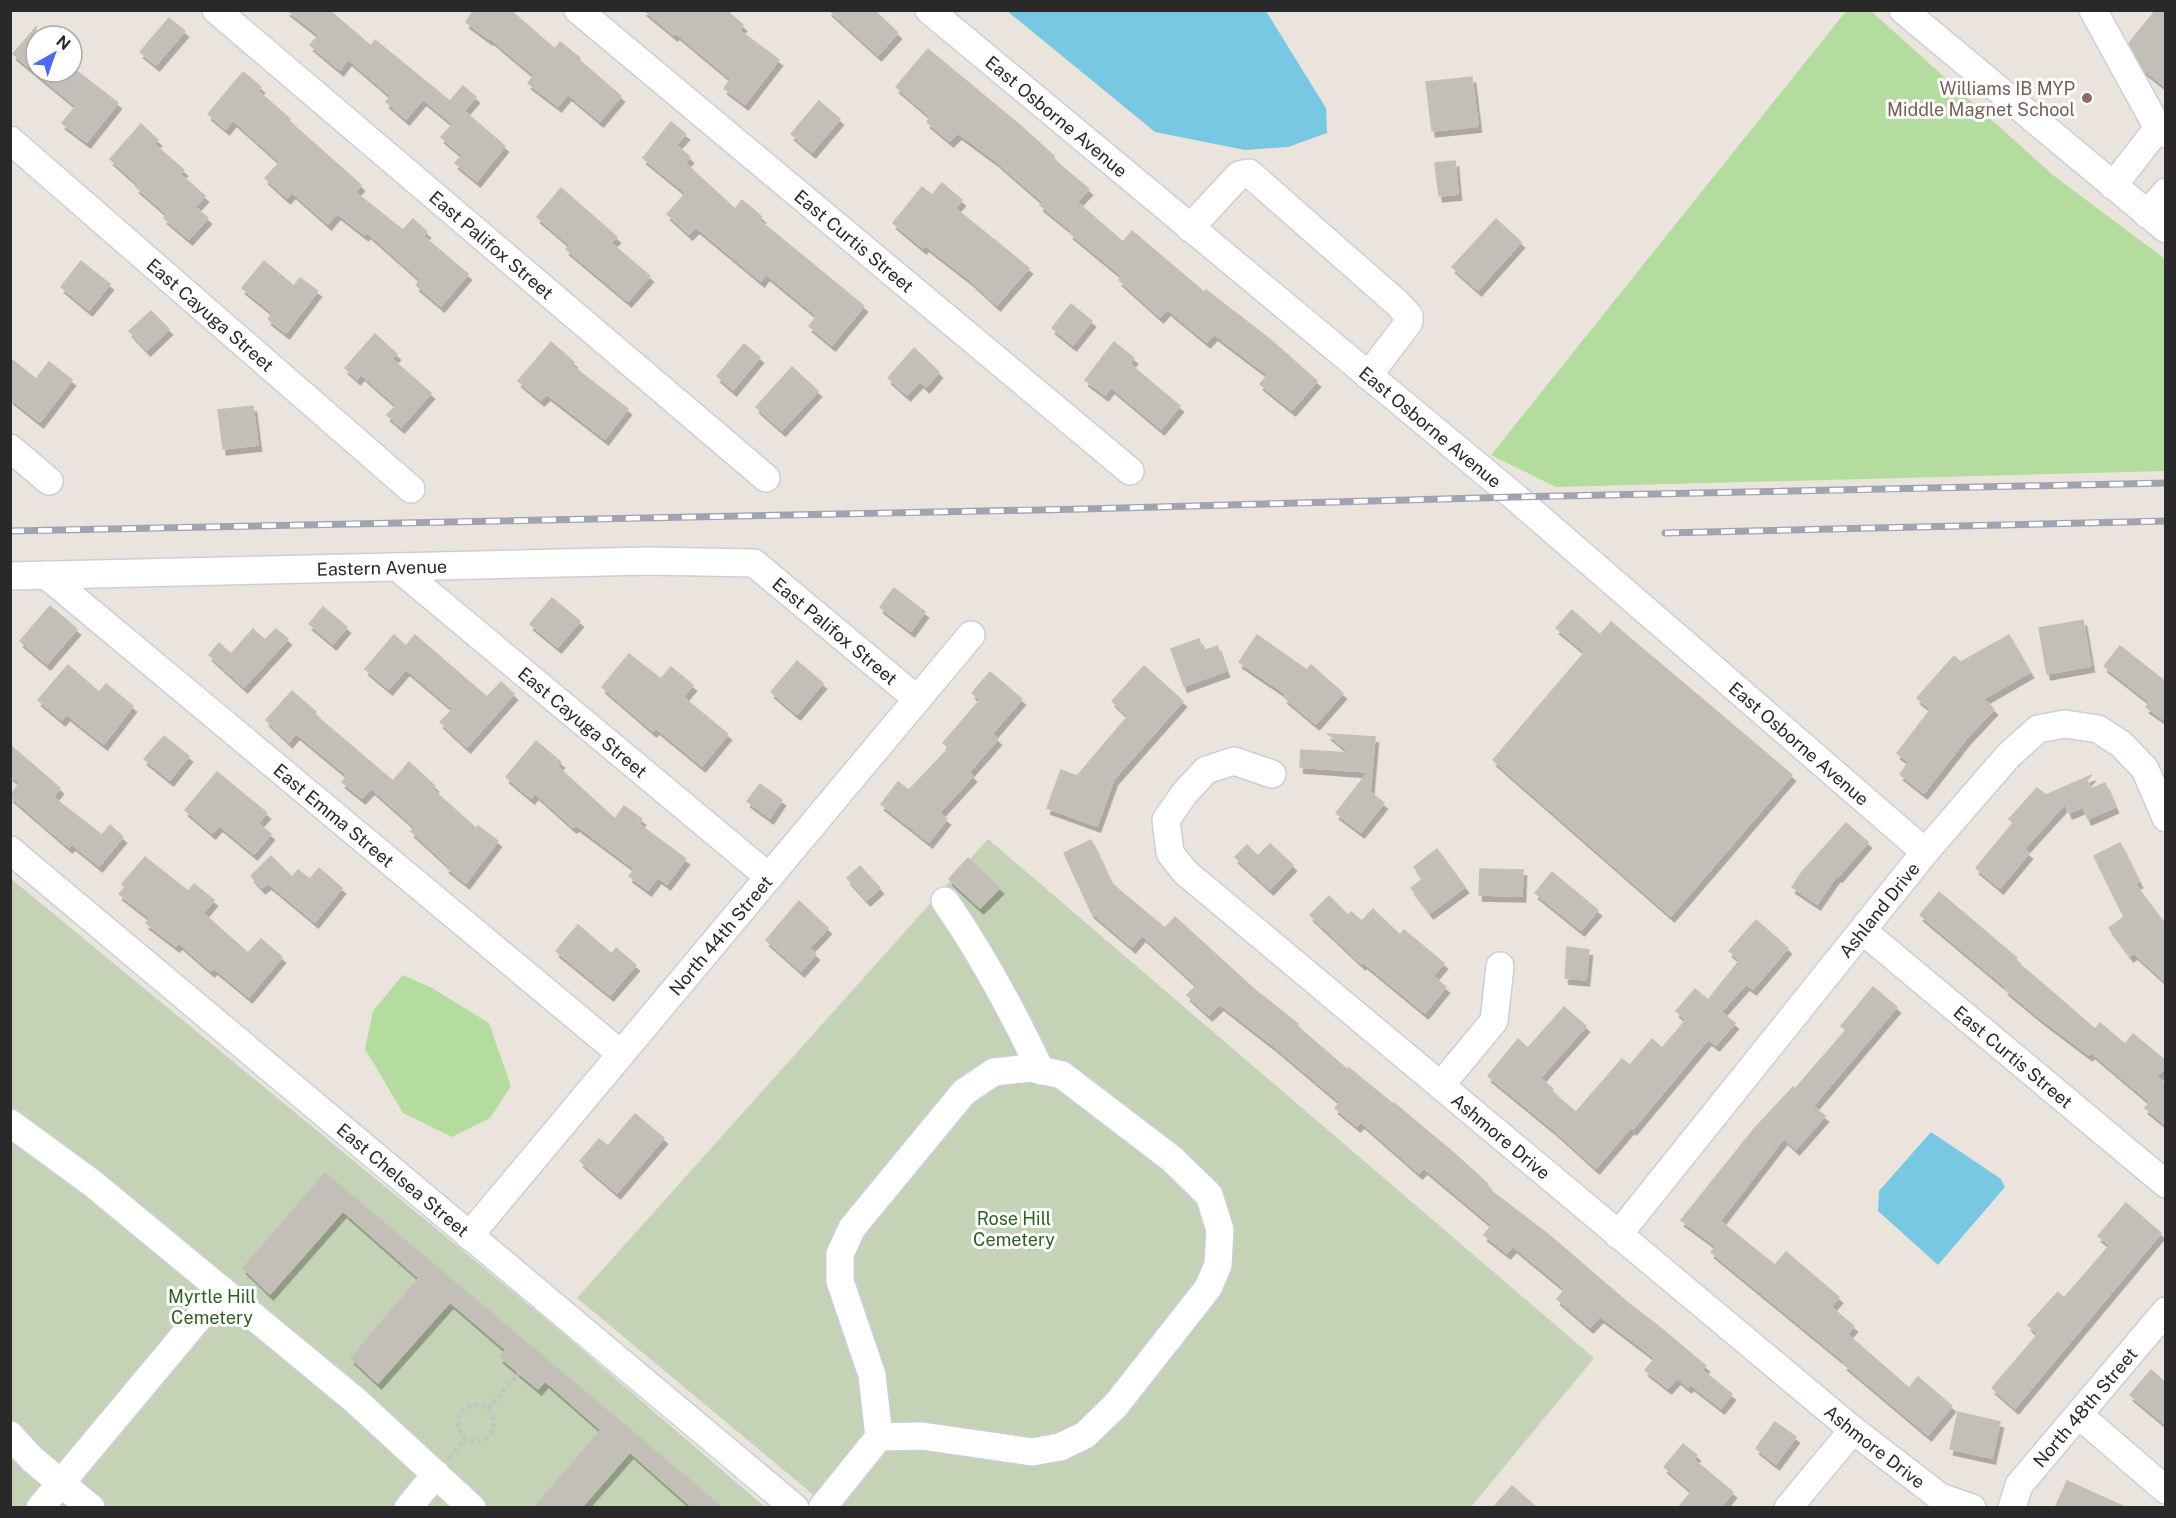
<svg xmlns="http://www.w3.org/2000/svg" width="2176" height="1518" viewBox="0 0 2176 1518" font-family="'Public Sans',sans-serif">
	<defs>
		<filter id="shadow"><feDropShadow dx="3.5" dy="6" stdDeviation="0" flood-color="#0004"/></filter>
	</defs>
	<rect width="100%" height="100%" fill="#eae4dd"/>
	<g fill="#b4dc9e">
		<path d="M1847 10 1871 11 2054 176 2165 259V471L1556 487 1491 455Z"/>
		<path d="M403 975 432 988 489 1023 511 1086 490 1118 452 1137 403 1113 365 1049 373 1011Z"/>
	</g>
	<g fill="#c4d2b5">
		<path d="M988 839 1594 1358 1471 1507H828L577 1298Z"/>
		<path d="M10 878 553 1325 765 1507H11Z"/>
	</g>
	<g fill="#79c8e3">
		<path d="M1007 11H1266L1326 108 1327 133 1288 147 1245 150 1155 132Z"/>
		<path d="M1931 1132 2001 1179 2005 1187 1938 1265 1878 1211 1879 1191Z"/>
	</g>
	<g fill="#c3beb8" stroke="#c5c0b6" stroke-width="1.5" filter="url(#shadow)">
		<path d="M287 10H329L371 46 375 40 450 101 463 86 476 97 464 111 505 146 477 181 455 163 462 155 441 137 453 124 423 99 406 119 386 102 391 96 348 59 340 70 310 45 319 35Z"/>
		<path d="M474 10H510L555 49 560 42 580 58 579 60 621 96 600 121 568 94 558 106 528 83 534 75 490 38 489 39 466 22Z"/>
		<path d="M644 10H726L743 25 739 30 779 60 745 104 724 88 731 79 676 33 674 35Z"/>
		<path d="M829 10H874L898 33 878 55Z"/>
		<path d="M2156 10H2166V87L2143 69 2129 43Z"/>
		<path d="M169 18 185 31 156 65 140 52Z"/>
		<path d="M36 27V72H78L118 103 87 142 62 123 76 106 13 54Z"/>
		<path d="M928 49 1022 127 1054 156 1052 158 1089 189 1077 202 1123 242 1132 231 1204 292 1206 290 1272 341 1317 381 1292 410 1260 384 1268 375 1214 334 1207 342 1167 309 1160 317 1119 280 1122 276 1070 233 1072 231 1040 205 1043 202 996 161 958 133 950 141 927 122 931 117 896 87Z"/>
		<path d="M243 72 261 87 258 91 290 119 289 121 361 185 355 192 403 230 413 219 427 232 423 236 468 274 441 306 416 285 421 280 367 232 365 235 337 213 328 224 292 192 287 198 265 178 280 162 233 120 226 129 208 114Z"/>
		<path d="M1472 77 1478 126 1432 131 1426 82Z"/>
		<path d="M819 101 840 119 812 152 791 134Z"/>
		<path d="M671 122 686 134 676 145 690 157 685 163 735 209 742 200 762 217 759 220 864 306 832 345 809 326 817 316 766 274 761 281 696 227 689 234 667 214 686 193 643 158Z"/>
		<path d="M141 124 158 140 154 144 184 170 180 174 205 196 195 207 208 218 189 239 164 218 167 214 136 187 139 185 110 159Z"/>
		<path d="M1455 161 1458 194 1439 196 1435 163Z"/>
		<path d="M942 183 962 200 955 208 1029 268 997 305 970 280 925 245 923 248 893 223 922 187 932 195Z"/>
		<path d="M561 188 617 237 611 243 650 276 628 301 566 249 570 245 537 217Z"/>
		<path d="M1496 219 1521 242 1478 290 1452 267Z"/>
		<path d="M81 261 110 284 89 310 61 287Z"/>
		<path d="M264 261 294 286 300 278 318 291 286 333 268 319 273 313 242 288Z"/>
		<path d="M1071 304 1092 321 1073 345 1052 328Z"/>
		<path d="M151 311 169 329 147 350 129 331Z"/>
		<path d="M375 334 397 354 392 359 431 393 401 427 387 415 396 405 361 374 357 379 345 368Z"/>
		<path d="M551 342 574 362 571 365 628 409 605 439 547 394 541 400 518 381Z"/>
		<path d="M1114 342 1134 358 1130 364 1180 406 1161 429 1111 387 1105 395 1085 380Z"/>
		<path d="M744 344 760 357 733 390 717 376Z"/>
		<path d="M914 348 939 372 926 387 920 381 907 395 888 378Z"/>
		<path d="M10 358 36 379 49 362 72 380 40 422 10 398Z"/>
		<path d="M792 367 818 391 782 430 756 407Z"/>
		<path d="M253 406 258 445 223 449 218 410Z"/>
		<path d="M894 588 925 612 911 631 880 607Z"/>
		<path d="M552 598 580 621 558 647 530 624Z"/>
		<path d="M50 606 77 629 47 664 20 641Z"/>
		<path d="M323 607 347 627 333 644 309 624Z"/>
		<path d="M1572 610 1600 635 1611 622 1792 775 1671 916 1493 760 1585 652 1556 628Z"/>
		<path d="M2083 620 2091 666 2047 674 2039 628Z"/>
		<path d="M253 629 265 640 276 629 288 639 244 687 209 655 219 643 231 654Z"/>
		<path d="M394 635 406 646 415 635 487 697 501 682 514 694 467 747 440 722 453 709 406 669 389 689 365 669Z"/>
		<path d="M1257 635 1307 670 1311 665 1343 693 1316 724 1284 697 1286 694 1239 662Z"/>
		<path d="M2009 635 2030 672 1983 699 1994 709 1966 739 1924 793 1900 774 1909 762 1897 753 1931 709 1917 698 1954 656 1961 662Z"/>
		<path d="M1199 639 1203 651 1217 646 1226 671 1184 686 1171 649Z"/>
		<path d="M2120 646 2166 682V721L2146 707 2150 702 2104 666Z"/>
		<path d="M629 654 661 679 671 667 693 685 683 697 728 734 702 766 656 728 653 731 602 687Z"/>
		<path d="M797 661 823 683 797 714 771 692Z"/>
		<path d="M68 665 99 692 106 684 133 706 104 744 66 714 62 720 38 700Z"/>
		<path d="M1144 666 1183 701 1114 779 1097 826 1047 808 1061 770 1077 776 1128 716 1112 701Z"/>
		<path d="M990 672 1022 699 992 734 998 739 969 772 973 776 939 813 947 819 929 842 881 804 898 782 909 790 949 748 943 743 980 700 972 693Z"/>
		<path d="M292 691 316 712 314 714 393 781 409 762 435 786 432 789 477 829 478 826 498 841 466 883 446 867 448 865 411 831 415 827 371 788 362 798 342 782 348 776 296 733 289 742 266 720Z"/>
		<path d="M1328 734 1375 737 1370 792 1384 803 1361 832 1336 813 1368 772 1300 767 1301 750 1350 753Z"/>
		<path d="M164 736 189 756 170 780 144 759Z"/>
		<path d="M536 741 561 762 557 766 615 819 624 806 642 819 639 824 686 859 667 884 658 877 648 890 629 876 635 869 576 825 573 827 535 793 531 798 506 777Z"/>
		<path d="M10 745 60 788 53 797 102 835 110 825 123 837 99 866 72 844 69 847 10 796 20 783 10 775Z"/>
		<path d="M217 772 267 813 258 823 271 834 254 854 219 825 212 833 185 810Z"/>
		<path d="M2092 775 2087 780 2091 789 2105 783 2115 807 2088 819 2083 807 2069 813 2065 804 2024 849 2029 853 2000 888 1976 868 2013 823 2009 819 2037 788 2046 795Z"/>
		<path d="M760 784 782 800 770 818 747 801Z"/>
		<path d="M1846 823 1868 842 1839 876 1837 875 1817 904 1792 887 1802 872Z"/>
		<path d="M1091 840 1111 883 1165 928 1175 917 1254 989 1298 1024 1297 1026 1348 1070 1349 1068 1393 1104 1394 1103 1455 1154 1488 1184 1486 1187 1549 1235 1627 1302 1662 1329 1706 1366 1702 1370 1732 1394 1721 1408 1690 1384 1688 1387 1677 1378 1668 1388 1645 1370 1655 1358 1600 1316 1590 1327 1557 1299 1565 1289 1513 1246 1507 1253 1484 1235 1492 1225 1424 1168 1419 1173 1361 1122 1357 1126 1335 1108 1340 1102 1274 1046 1220 1004 1209 1015 1187 995 1197 985 1142 935 1132 947 1091 912 1064 853Z"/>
		<path d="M2120 843 2139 882 2135 884 2166 925V982L2134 953 2130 956 2109 928 2124 917 2094 856Z"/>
		<path d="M1270 844 1293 865 1270 889 1235 857 1247 845 1258 856Z"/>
		<path d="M1437 849 1465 887 1430 913 1411 888 1423 879 1414 867Z"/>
		<path d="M271 856 292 877 298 870 310 879 319 868 342 888 315 922 268 883 262 888 251 876Z"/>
		<path d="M145 857 188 891 194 884 214 900 203 913 248 953 261 939 282 957 249 997 214 968 211 971 179 943 176 946 146 923 150 918 119 894 125 887 122 884Z"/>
		<path d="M968 858 1000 888 980 908 949 879Z"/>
		<path d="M860 866 880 888 867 900 847 878Z"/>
		<path d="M1480 869 1523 870 1522 896 1479 895Z"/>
		<path d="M1552 872 1598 910 1581 930 1535 893Z"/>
		<path d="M1939 892 2017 958 2015 960 2095 1029 2100 1023 2125 1044 2133 1034 2166 1061V1066L2156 1077 2166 1084V1125L2145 1108 2150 1102 2091 1052 2089 1055 2040 1018 2005 989 2007 988 1920 915Z"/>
		<path d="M1329 896 1348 915 1351 912 1362 921 1373 909 1400 935 1404 930 1444 963 1433 976 1446 987 1425 1013 1363 962 1362 964 1310 915Z"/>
		<path d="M799 901 828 928 809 948 816 954 801 971 766 940Z"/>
		<path d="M1756 920 1788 948 1753 989 1746 984 1721 1012 1735 1023 1716 1045 1708 1039 1633 1129 1631 1127 1596 1168 1554 1130 1488 1076 1518 1039 1528 1048 1564 1007 1586 1026 1540 1078 1553 1089 1551 1091 1576 1112 1622 1059 1630 1065 1652 1039 1662 1048 1686 1020 1676 1011 1695 989 1708 1000 1740 960 1729 951Z"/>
		<path d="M578 925 612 954 616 948 636 965 610 995 556 951Z"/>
		<path d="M1567 947 1589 950 1586 980 1565 978Z"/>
		<path d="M1873 987 1897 1007 1813 1106 1825 1116 1796 1149 1784 1138 1720 1221 1775 1265 1786 1252 1839 1297 1831 1307 1854 1326 1847 1334 1909 1388 1918 1377 1952 1406 1928 1435 1844 1364 1845 1362 1711 1252 1716 1246 1681 1220 1754 1129 1793 1087 1795 1089 1846 1030 1841 1026Z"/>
		<path d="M635 1114 664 1138 617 1193 580 1161 599 1139 608 1146Z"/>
		<path d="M325 1173 723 1508H693L630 1452 581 1508H534L601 1430 545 1381 538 1389 500 1357 506 1350 450 1302 378 1383 351 1358 419 1278 343 1211 270 1294 243 1268Z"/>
		<path d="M2126 1203 2161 1233 2015 1408 1992 1388 2038 1334 2028 1325 2058 1292 2064 1298 2110 1245 2098 1236Z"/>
		<path d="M2151 1370 2166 1383V1425L2130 1395Z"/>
		<path d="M1958 1412 2000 1422 1992 1458 1950 1449Z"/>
		<path d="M1775 1422 1796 1437 1776 1464 1756 1448Z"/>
		<path d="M1683 1444 1697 1455 1693 1459 1733 1492 1720 1508H1678L1692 1491 1664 1467Z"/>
		<path d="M2067 1481 2127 1508H2055Z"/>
		<path d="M1512 1486 1537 1508H1493Z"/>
	</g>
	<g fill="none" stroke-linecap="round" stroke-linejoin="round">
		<defs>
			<g id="minor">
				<path id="s1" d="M216 10 766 478"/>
				<path id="s2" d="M578 10 1130 471"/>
				<path id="s3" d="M929 10 1515 497 1925 852"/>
				<path d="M1903 10 2166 229"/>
				<path d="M2093 10 2158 128"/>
				<path id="s4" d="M10 140 411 489"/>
				<path d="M2113 186 2158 128 2166 134"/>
				<path d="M2147 214 2166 192"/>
				<path d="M1190 228 1239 175 1249 173 1397 303 1409 316V322L1368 376"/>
				<path d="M10 448 49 481"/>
				<path id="s5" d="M397 567 769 877"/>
				<path id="s6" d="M46 575 621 1054"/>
				<path id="s7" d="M10 576 649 561 754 563 917 699"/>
				<path id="s8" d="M1272 774 1234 761 1206 770 1184 794 1166 820 1170 853 1185 872 1853 1430 1940 1497 1972 1508"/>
				<path id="s9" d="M10 850 795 1508"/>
				<path d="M945 901C982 954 1013 1012 1041 1071"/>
				<path id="s10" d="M1863 931 2166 1184"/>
				<path d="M1441 1085 1494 1021 1500 966"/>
				<path d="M10 1123 92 1183 356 1401 472 1508"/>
				<path id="s11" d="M1618 1235 1925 852 2009 755 2038 729 2065 724 2098 729 2121 744 2145 769 2166 818"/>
				<path id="s12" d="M469 1236 971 635"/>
				<path d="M2079 1415 2166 1490"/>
				<path d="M10 1435 32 1459 91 1508"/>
				<path d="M40 1508 222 1290"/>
				<path d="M408 1508 436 1474"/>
				<path d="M822 1508 879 1437 872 1375 840 1281V1254L852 1228 964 1092 994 1072 1031 1068 1062 1075 1172 1159 1209 1195 1220 1230 1218 1265 1208 1288 1116 1405 1085 1435 1060 1447 1032 1452 922 1436 879 1437"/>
				<path d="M1788 1508 1853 1430"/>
				<path id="s13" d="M2012 1508 2019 1485 2166 1311"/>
			</g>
		</defs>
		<use href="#minor" stroke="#cbceda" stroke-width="30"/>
		<g stroke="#c3c3c3" stroke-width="4" stroke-dasharray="4.5 3" stroke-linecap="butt">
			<circle cx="476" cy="1423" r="18"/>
			<path d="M488 1409 519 1373"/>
			<path d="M449 1458 466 1438"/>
		</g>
		<use href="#minor" stroke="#fff" stroke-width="27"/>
		<defs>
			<g id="rail">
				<path d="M10 531 1084 509 1515 497 2166 483"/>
				<path d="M1665 533 2166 521"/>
			</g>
		</defs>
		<use href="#rail" stroke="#a0a3b2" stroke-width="7"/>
		<use href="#rail" stroke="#fff" stroke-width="4.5" stroke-dasharray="14" stroke-linecap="butt"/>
	</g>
	<circle fill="#8d6e63" stroke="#fff" stroke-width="2" cx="2087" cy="98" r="6"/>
	<g text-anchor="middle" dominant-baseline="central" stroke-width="6" stroke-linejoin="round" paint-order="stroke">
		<g font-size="18" fill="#785e54" stroke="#fff" text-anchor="end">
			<text x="2075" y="88">Williams IB MYP<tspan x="2075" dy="21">Middle Magnet School</tspan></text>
		</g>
		<g font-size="18" fill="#292929" stroke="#fff">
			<text stroke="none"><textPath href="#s3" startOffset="166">East Osborne Avenue</textPath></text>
			<text stroke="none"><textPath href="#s2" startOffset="360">East Curtis Street</textPath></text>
			<text stroke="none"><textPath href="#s1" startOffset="362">East Palifox Street</textPath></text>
			<text stroke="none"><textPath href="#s4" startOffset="266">East Cayuga Street</textPath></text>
			<text stroke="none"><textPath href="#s3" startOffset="652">East Osborne Avenue</textPath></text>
			<text stroke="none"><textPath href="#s7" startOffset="372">Eastern Avenue</textPath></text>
			<text stroke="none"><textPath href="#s7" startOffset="850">East Palifox Street</textPath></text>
			<text stroke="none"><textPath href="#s5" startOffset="242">East Cayuga Street</textPath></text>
			<text stroke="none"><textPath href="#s3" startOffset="1138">East Osborne Avenue</textPath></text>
			<text stroke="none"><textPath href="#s6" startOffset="375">East Emma Street</textPath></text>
			<text stroke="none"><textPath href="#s11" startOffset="417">Ashland Drive</textPath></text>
			<text stroke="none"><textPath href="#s12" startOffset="392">North 44th Street</textPath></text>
			<text stroke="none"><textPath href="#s10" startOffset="196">East Curtis Street</textPath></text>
			<text stroke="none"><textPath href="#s8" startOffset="603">Ashmore Drive</textPath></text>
			<text stroke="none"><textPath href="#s9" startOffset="513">East Chelsea Street</textPath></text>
			<text stroke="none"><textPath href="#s13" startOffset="126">North 48th Street</textPath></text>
			<text stroke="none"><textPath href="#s8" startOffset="1089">Ashmore Drive</textPath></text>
		</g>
		<g font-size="18" fill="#2e5f21" stroke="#fff">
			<text x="1014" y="1218">Rose Hill<tspan x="1014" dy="21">Cemetery</tspan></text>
			<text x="212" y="1296">Myrtle Hill<tspan x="212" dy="21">Cemetery</tspan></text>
		</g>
	</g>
	<rect width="2176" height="1518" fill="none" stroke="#292929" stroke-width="24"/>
	<g transform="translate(54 54) rotate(40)"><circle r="28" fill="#ffffff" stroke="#a9a9a9" stroke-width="1.5"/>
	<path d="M0-4.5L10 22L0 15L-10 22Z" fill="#4b6be8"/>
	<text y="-9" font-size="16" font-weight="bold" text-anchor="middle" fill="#292929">N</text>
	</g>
</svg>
